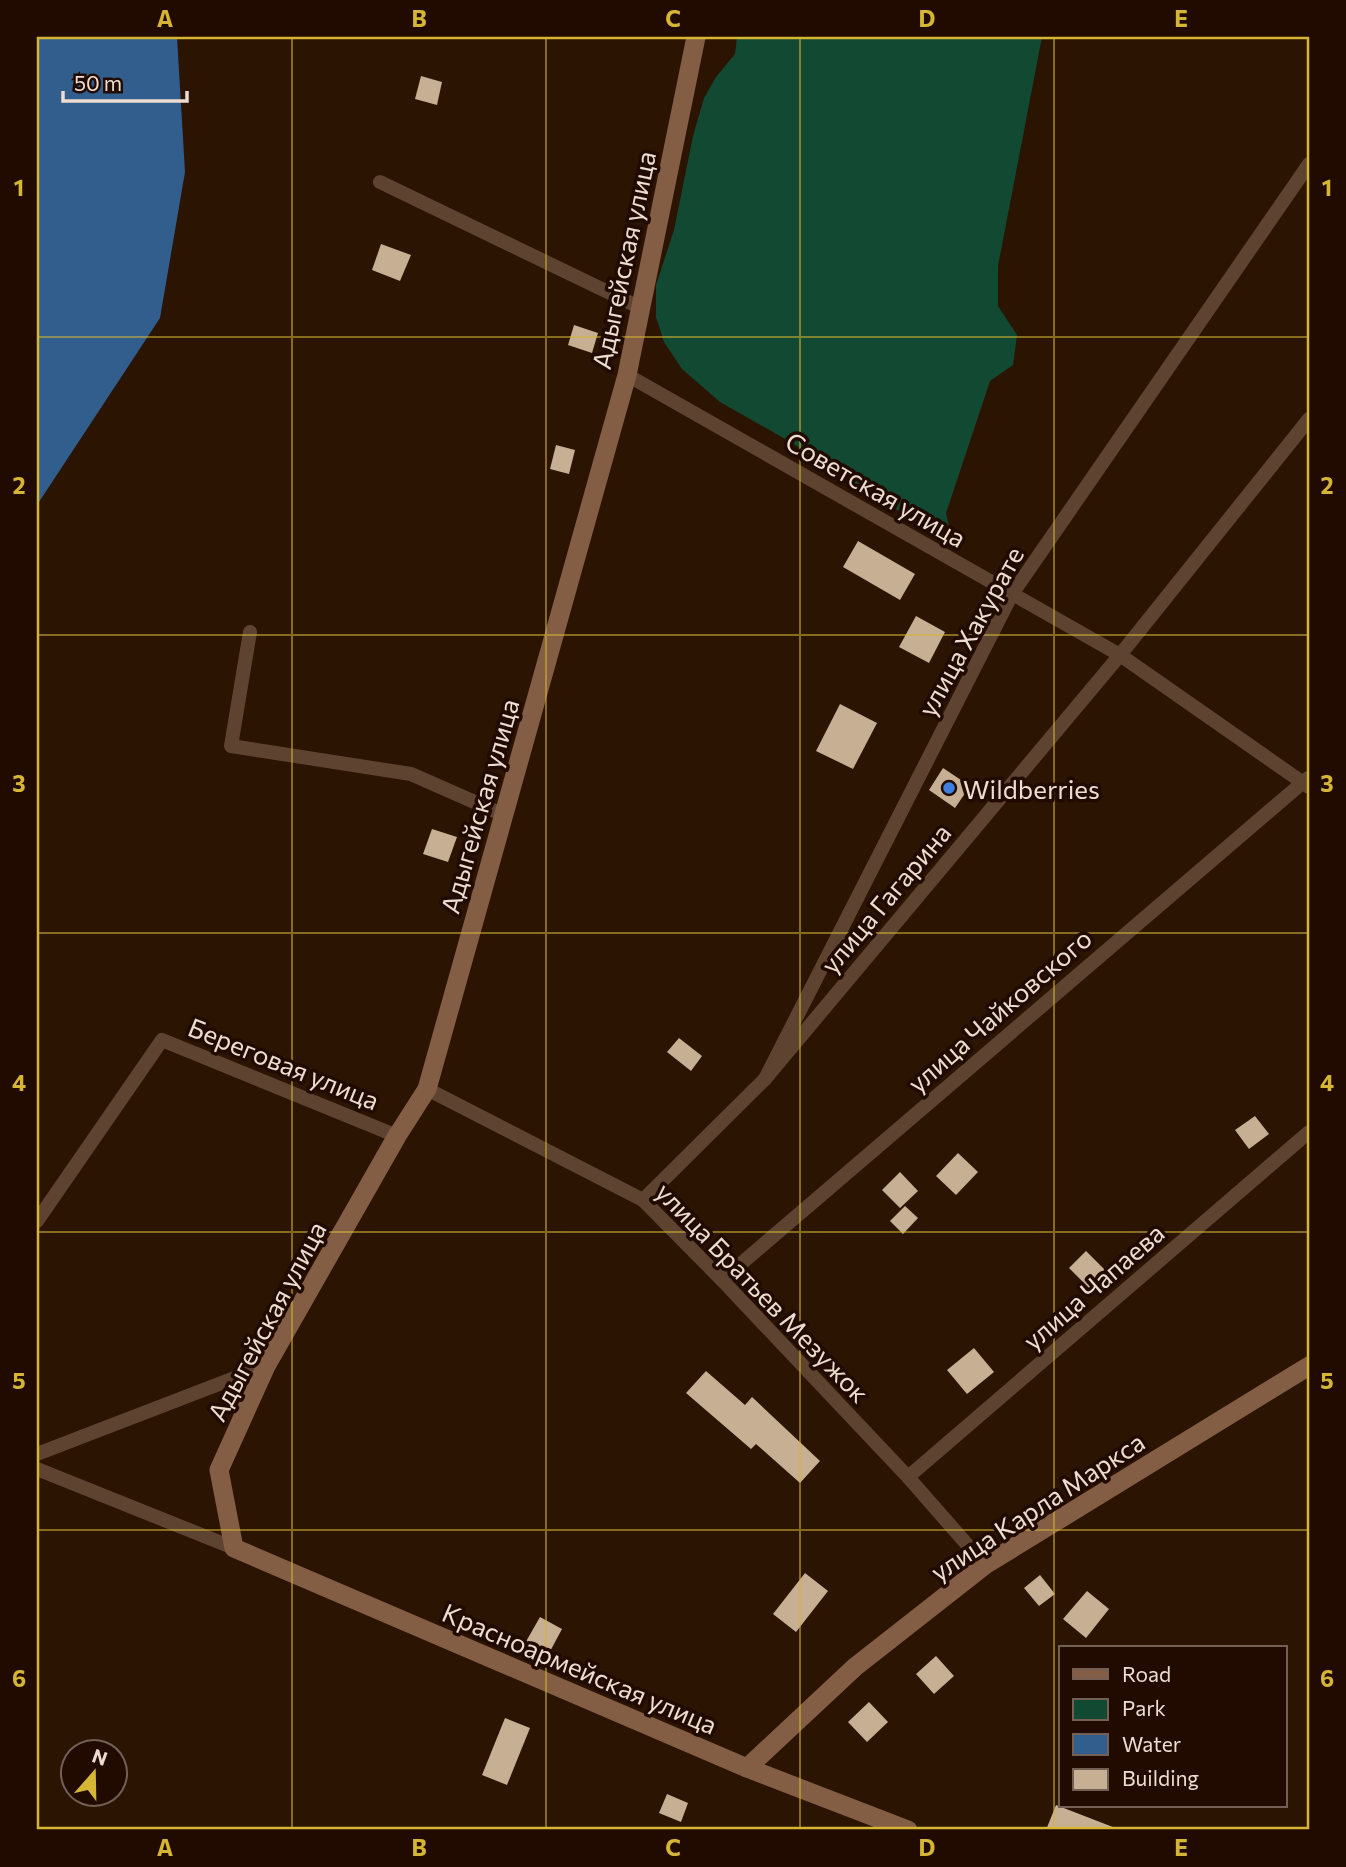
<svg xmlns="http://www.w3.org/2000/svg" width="1346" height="1867" viewBox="0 0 1346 1867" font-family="Commissioner,sans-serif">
	<rect width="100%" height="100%" fill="#2b1402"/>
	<path fill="#124932" d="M737 37H1042L998 266V306L1017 335 1013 365 990 381 946 513 949 526 941 528 929 526 860 491 794 444 720 402 682 369 664 342 656 317V285L674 230 693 136 704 98 716 77 735 54Z"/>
	<path fill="#325e8d" d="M37 37H177L185 172 160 318 37 505Z"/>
	<g fill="#c6af92">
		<path d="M421 76 442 82 437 105 415 99Z"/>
		<path d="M381 244 411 255 400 281 372 270Z"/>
		<path d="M574 325 598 333 592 353 568 345Z"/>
		<path d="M556 445 575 450 569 474 550 469Z"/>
		<path d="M858 541 915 574 900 600 843 567Z"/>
		<path d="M916 616 945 632 929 663 899 647Z"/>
		<path d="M840 704 877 723 853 769 816 751Z"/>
		<path d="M943 768 970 786 955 808 929 790Z"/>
		<path d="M432 829 457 837 448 862 423 854Z"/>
		<path d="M679 1038 702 1056 691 1071 667 1052Z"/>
		<path d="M1255 1116 1269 1134 1249 1149 1235 1130Z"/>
		<path d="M958 1153 978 1172 956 1195 936 1176Z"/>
		<path d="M900 1172 918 1191 900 1208 882 1190Z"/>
		<path d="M905 1206 918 1218 903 1234 890 1221Z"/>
		<path d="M1086 1251 1108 1273 1091 1290 1069 1268Z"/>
		<path d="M974 1348 994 1372 967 1394 947 1370Z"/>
		<path d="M706 1371 745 1405 752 1397 820 1461 800 1483 756 1444 751 1449 686 1393Z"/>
		<path d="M805 1573 828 1591 796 1632 773 1614Z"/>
		<path d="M1040 1575 1055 1594 1039 1606 1024 1588Z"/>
		<path d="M1087 1591 1109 1609 1086 1638 1063 1619Z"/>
		<path d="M540 1617 562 1629 547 1657 524 1645Z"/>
		<path d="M936 1656 954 1676 934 1694 916 1674Z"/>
		<path d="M869 1702 888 1722 867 1742 848 1722Z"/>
		<path d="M505 1718 530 1728 507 1785 482 1775Z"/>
		<path d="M667 1794 688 1803 681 1822 659 1813Z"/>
		<path d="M1056 1805 1118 1829V1830H1046Z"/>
	</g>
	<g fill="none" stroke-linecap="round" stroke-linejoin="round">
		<g stroke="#5e4430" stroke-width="14">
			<path d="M380 182 641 308"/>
			<path d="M627 375 1120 655 1309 787"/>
			<path d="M250 632 231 746 411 774 504 815"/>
			<path d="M765 1079 1012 594 1309 164"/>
			<path d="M427 1089 643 1200 722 1280 908 1477 985 1565"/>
			<path d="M643 1200 765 1079 1120 655 1309 419"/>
			<path d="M37 1221 162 1040 397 1136"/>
			<path d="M722 1280 1308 778"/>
			<path d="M37 1454 266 1366"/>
			<path d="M37 1469 234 1548"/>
			<path d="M908 1477 1309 1132"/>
		</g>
		<g stroke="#845e44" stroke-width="19">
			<path d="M696 37 627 375 427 1089 397 1136 266 1366 219 1470 234 1548 747 1768 908 1830"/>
			<path d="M747 1768 855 1667 985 1565 1309 1366"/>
		</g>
	</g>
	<path fill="none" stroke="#d5b534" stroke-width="2" stroke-opacity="0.55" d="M292 37V1830M546 37V1830M800 37V1830M1054 37V1830M37 337H1309M37 635H1309M37 933H1309M37 1232H1309M37 1530H1309"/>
	<circle fill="#3f7fe0" stroke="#210b00" stroke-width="2.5" cx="949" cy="788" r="7"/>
	<g text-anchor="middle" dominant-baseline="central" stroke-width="7" stroke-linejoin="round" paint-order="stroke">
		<g font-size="26" fill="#eddcd0" stroke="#210b00">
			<text transform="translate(623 260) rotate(-78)">Адыгейская улица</text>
			<text transform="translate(876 489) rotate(30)">Советская улица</text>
			<text transform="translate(970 631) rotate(-61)">улица Хакурате</text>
			<text transform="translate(479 806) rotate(-74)">Адыгейская улица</text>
			<text transform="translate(885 898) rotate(-50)">улица Гагарина</text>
			<text transform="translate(999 1010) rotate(-41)">улица Чайковского</text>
			<text transform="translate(284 1063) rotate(22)">Береговая улица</text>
			<text transform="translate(1093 1286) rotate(-41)">улица Чапаева</text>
			<text transform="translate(763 1292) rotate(46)">улица Братьев Мезужок</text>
			<text transform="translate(266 1321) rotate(-62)">Адыгейская улица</text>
			<text transform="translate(1037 1506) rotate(-33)">улица Карла Маркса</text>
			<text transform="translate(580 1668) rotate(23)">Красноармейская улица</text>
		</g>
		<g font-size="26" fill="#eddcd0" stroke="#210b00" text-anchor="start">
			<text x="963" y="788">Wildberries</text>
		</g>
	</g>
	<rect width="1346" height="1867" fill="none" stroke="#210b00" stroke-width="77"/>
	<rect x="1059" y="1646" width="228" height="161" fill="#210b00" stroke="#735f53" stroke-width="2"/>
	<rect x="1073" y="1669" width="35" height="10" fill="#845e44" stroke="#735f53" stroke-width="2"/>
	<text x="1122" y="1682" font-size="21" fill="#eddcd0">Road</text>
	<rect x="1073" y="1699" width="35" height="21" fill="#124932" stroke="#735f53" stroke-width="2"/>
	<text x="1122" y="1716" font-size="21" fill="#eddcd0">Park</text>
	<rect x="1073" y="1734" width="35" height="21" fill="#325e8d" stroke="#735f53" stroke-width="2"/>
	<text x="1122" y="1752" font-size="21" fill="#eddcd0">Water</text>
	<rect x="1073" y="1769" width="35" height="21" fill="#c6af92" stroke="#735f53" stroke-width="2"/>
	<text x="1122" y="1786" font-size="21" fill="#eddcd0">Building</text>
	<g transform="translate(94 1773) rotate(20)"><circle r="33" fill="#210b00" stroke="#735f53" stroke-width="2"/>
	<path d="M0-5L12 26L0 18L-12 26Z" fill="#d5b534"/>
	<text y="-10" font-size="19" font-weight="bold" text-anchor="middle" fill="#eddcd0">N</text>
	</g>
	<path d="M63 91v10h124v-10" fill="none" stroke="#eddcd0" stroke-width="3.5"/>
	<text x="74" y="91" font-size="21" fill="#eddcd0" stroke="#210b00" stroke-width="5" paint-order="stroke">50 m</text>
	<rect x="38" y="38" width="1270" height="1790" fill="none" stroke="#d5b534" stroke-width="2.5"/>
	<g font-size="23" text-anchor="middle" font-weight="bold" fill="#d5b534">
		<text x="165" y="27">A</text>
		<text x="419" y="27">B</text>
		<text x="673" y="27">C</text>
		<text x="927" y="27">D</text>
		<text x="1181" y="27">E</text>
		<text x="19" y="196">1</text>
		<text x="1327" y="196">1</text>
		<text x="19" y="494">2</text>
		<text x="1327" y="494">2</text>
		<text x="19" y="792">3</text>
		<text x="1327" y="792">3</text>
		<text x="19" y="1091">4</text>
		<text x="1327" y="1091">4</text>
		<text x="19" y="1389">5</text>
		<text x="1327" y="1389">5</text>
		<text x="19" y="1687">6</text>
		<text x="1327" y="1687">6</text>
		<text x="165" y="1856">A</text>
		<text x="419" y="1856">B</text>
		<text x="673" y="1856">C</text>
		<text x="927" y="1856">D</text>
		<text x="1181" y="1856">E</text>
	</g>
</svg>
